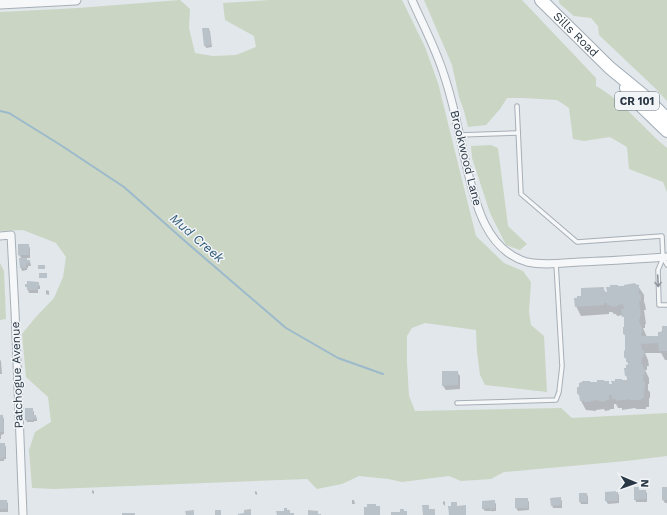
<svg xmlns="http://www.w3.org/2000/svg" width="667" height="515" viewBox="0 0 667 515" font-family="'Work Sans',sans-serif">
	<rect width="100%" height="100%" fill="#e2e7eb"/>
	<g fill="#cad5c3">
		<path d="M180 0 190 9 189 28 195 53 213 56 236 55 256 47 254 36 225 20 223 3 270 0H402L425 47 438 83 476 236 504 263 523 271 531 282 529 312 531 325 544 336 547 392 485 385 480 375 477 352 476 330 425 323 412 328 407 336V363L409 396 415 411 561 408 572 418 667 413V456L626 461 504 472 491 479 461 481 449 476 402 482 388 479 359 476 342 484 317 489 307 479 54 489 32 488 29 450 35 432 51 422 48 397 26 377 22 334 35 318 54 298 63 277 66 257 56 243 23 230 0 231V12L78 8Z"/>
		<path d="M424 0H522L596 78V86C622 100 644 129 667 148V192L663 182 629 169 627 147 610 137 584 141 573 139 569 108 557 100 523 98H507L500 109 486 125 468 127 464 111 459 97 452 65Z"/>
		<path d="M559 0H667V101L655 88 599 35 598 26 591 18 574 16 559 3Z"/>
		<path d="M491 145 498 148 508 226 527 244 520 250 506 245 490 213 472 158 471 146Z"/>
		<path d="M0 263 4 271 6 319 0 320Z"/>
	</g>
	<g fill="#0003">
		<path d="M208 29 210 31 212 47 206 48 205 45Z"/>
		<path d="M28 245 30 248V258H26L28 261H30L31 266H28V268H27V270L22 271 21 268 22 259 19 255Z"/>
		<path d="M38 283 40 286V289H38V293H29L26 285Z"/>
		<path d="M638 286 644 295V302L645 304 646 310H644L646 324H645V328H643L647 337H659L667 327V360H665L661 353H645L648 360 649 366H647V370H645L649 378V384H648V390L650 392V398H649V407H646V409H636L635 408 622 410V408H618L616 404H614V409H610V410L605 411 604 409 596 410V411L586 410 581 401V397L578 394 590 383 608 382 610 385 628 381 626 375 629 365 625 357 626 351V337L624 334V328H625V320L623 315 617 316 616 314H614L612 312H609V314L581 316 576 306 582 297 603 288 606 293 618 287Z"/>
		<path d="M46 290 49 291V295L46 294Z"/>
		<path d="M0 360 1 361 2 374H0Z"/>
		<path d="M457 372 460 376V389L446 390 443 386Z"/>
		<path d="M32 409 34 412V416H36L37 419V421H34V422H27L26 420Z"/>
		<path d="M0 416H2L4 419V434L1 435V439H0Z"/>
		<path d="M0 443 4 444 6 447V459H4V461H0Z"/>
		<path d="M638 488 640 491H645L647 493V502H636L635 499Z"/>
		<path d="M663 488 667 489V503H665L663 500Z"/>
		<path d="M92 490 94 491V494L92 493Z"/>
		<path d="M255 491 257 492V495L255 494Z"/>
		<path d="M617 492 619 495V503L608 504 606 501Z"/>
		<path d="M587 494 588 497V504H581L580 502Z"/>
		<path d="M560 498 562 501V508H553L552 505Z"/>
		<path d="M516 499H527L529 502V510L518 511 516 508Z"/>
		<path d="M352 500H354L355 504H352Z"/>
		<path d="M0 501H6L8 503V512H0Z"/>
		<path d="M443 501 445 502V506L443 504Z"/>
		<path d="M494 501 496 504V511H493V512L492 511H485L483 509Z"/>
	</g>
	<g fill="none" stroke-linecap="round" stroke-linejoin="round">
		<path stroke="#9cbacc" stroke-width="2" d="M0 111 9 113 59 144 124 187 186 242 286 328 338 358 383 374"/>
	</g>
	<g fill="#b9c1c9">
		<path d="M202 28H209L211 45 204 46Z"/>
		<rect x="18" y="244" width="11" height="11"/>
		<path d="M19 258H27V260H30V263H27V265H26V268H20Z"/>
		<rect x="38" y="265" width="7" height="4"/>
		<rect x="39" y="273" width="8" height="5"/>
		<path d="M27 281 39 282V287H37L38 290H27V287H25V284H27Z"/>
		<path d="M635 283V284L639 285V294H641V301H639L641 315 640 316V319H639V323H640L641 326H642V333H641V336H658V332H661V331H662V326H667V351H659L658 343 641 344 642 350H644V357H642V361H641V364H643V367H644L645 375H643L644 382H645V389H644V398H642V399L639 400H630V399L616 401V399H612V395H609V400H606V401L599 402V400L591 401V402H584V401H580L579 394H577V387H579V383L582 382V381H590V382H597V380H604V381H609V384H612L611 381H615V379H622V380H627V375L625 376 624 368H626V365L629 364V361L626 362V357L624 358V351L625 350V334H623V327H624V317H622L621 309H624L623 304 618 305V306L611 307V305H607V303H604V305L575 307 574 298H577V296H581V288L604 287V292H607L606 287H610V285H618V286H624V285Z"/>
		<path d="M442 371H458V385L442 386Z"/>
		<path d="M25 408H33V415H36V419H33V420H25Z"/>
		<path d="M0 415H3L4 432H0Z"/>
		<path d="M0 443H5V457H3V459H0Z"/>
		<path d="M634 487H639V490H646V499L634 500Z"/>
		<rect x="662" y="487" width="5" height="13"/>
		<path d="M618 491V501H605V492Z"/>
		<rect x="579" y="493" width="8" height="9"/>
		<path d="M561 497V505L551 506 550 498Z"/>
		<rect x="515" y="498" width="13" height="10"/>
		<rect x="0" y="500" width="7" height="9"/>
		<path d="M495 500V508H492V510H490V508L482 509V501Z"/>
		<path d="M451 502H457V506L466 505V515H449L448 506H451Z"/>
		<path d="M367 504H376V506H380V515H364V507H367Z"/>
		<path d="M422 505H429V509H435V515H423Z"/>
		<path d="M284 508H287V510H290V513H294V515H277L276 511H284Z"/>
		<path d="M251 509V515H238V514L244 513V510Z"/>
		<path d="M400 509H404V511H407V515H391V512H400Z"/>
		<path d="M194 510V515H186L185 511Z"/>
		<rect x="215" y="510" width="6" height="5"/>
		<path d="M308 510 318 511V514H321V515H308Z"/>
		<rect x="122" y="513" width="13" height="2"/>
	</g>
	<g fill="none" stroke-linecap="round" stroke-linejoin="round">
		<defs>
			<g id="service">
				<path d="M517 106 521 194 577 242 662 236 663 258 667 265"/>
				<path d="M459 135 518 133"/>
				<path d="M663 258 658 270 659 305H667"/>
				<path d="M457 403 556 400 559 392 562 366 556 263"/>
			</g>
			<g id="minor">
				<path d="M412 0C423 25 436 49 444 75 454 104 459 134 466 164 475 201 485 250 527 262 544 266 562 263 579 262 608 261 638 259 667 257"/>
				<path d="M0 236 11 235 15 311 23 515"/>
			</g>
			<path id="tertiary" d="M0 4 76 0"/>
			<g id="primary">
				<path id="s1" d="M541 0 610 68 643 95 667 119"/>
				<path d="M626 88 638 103 667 131"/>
			</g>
		</defs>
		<use href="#service" stroke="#a7afb6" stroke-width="5.5"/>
		<use href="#minor" stroke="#a7afb6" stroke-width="9"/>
		<use href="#tertiary" stroke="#a7afb6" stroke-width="11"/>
		<use href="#primary" stroke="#a1adb7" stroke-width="14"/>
		<use href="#service" stroke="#f5f7f9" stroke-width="3.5"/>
		<use href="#minor" stroke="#f5f7f9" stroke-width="7"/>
		<use href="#tertiary" stroke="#f5f7f9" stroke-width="9"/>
		<use href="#primary" stroke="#fff" stroke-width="12"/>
	</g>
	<defs><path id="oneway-shaft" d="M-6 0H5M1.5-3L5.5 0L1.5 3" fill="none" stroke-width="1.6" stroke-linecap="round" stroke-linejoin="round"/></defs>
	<use stroke="#8f979e" href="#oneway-shaft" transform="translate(658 281) rotate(87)"/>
	<g text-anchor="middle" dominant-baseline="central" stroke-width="3" stroke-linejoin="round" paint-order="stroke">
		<rect fill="#f2f5f8" stroke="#65707a" stroke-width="1" x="615" y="92" width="44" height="18" rx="3"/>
		<g font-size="11" font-weight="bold" fill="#293744">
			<text x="637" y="101">CR 101</text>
		</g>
		<g font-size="12" fill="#293744" stroke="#f2f5f8">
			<text stroke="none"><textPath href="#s1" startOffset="49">Sills Road</textPath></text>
			<text transform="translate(466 158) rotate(76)">Brookwood Lane</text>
			<text transform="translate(17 375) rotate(-92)">Patchogue Avenue</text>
		</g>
		<g font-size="13" font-style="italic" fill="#325c79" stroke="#f2f5f8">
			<text transform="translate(197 238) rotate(41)">Mud Creek</text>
		</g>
	</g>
	<g transform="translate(635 483) rotate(92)" stroke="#f2f5f8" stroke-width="3" paint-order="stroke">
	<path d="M0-3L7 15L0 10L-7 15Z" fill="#293744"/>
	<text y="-6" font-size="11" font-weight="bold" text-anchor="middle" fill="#293744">N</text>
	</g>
</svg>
